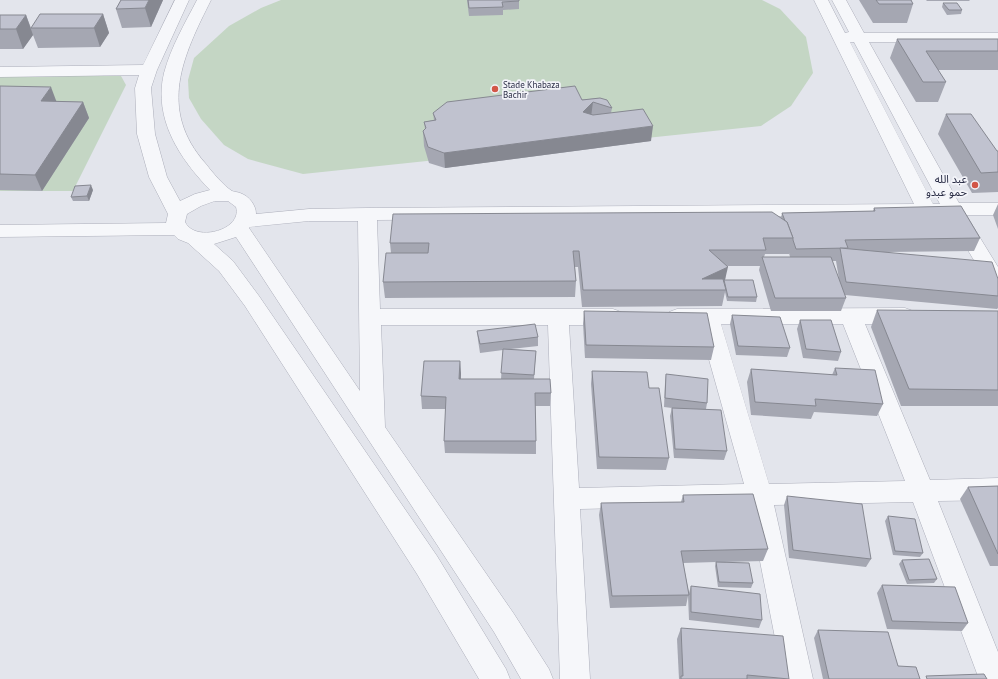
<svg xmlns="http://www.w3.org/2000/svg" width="998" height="679" viewBox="0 0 998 679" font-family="'PT Sans','Noto Sans Arabic',sans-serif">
	<rect width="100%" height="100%" fill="#e3e5ec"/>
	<g fill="#c4d6c4">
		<path d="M281 0H762L780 9 806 37 813 73 791 106 761 126 303 174 248 159 224 145 201 119 189 98 188 80 194 58 229 26 261 8Z"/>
		<path d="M0 76H121L126 85 73 191H0Z"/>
	</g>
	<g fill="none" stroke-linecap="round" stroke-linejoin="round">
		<defs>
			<path id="street" d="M175 0H189L157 70 151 88 155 134 167 177 180 201 195 194 210 190C180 159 153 119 164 73 171 47 185 23 197 0H211C183 56 157 109 206 164 212 172 224 186 232 191 234 192 238 192 240 193 249 196 256 205 256 214L309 209 367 208 914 204 814 0H828L845 33 849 32 832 0H846L864 33H998V43L869 42 959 203H998V215H966L998 267V291L991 289 947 215 377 220 380 309H613L621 312 624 317 621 322 613 325H569L579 488 744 484 699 324 677 325 669 322 666 317 669 312 677 309 905 308 913 311 916 316 913 321 905 324H865L930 480 998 478V500L938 501 998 652V679H979L913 502 774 505 813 679H783L749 505 580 509 590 679H560L548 325H381L385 427 514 614 549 669 553 679H521L494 632 236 237 214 244 233 261 259 296 437 556 506 669 510 679H479L417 574 245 306 219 271 188 243 178 239 174 235 0 237V225L166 223 168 214 149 177 137 134 135 88 139 75 0 77V67L143 65ZM850 42H854L940 204H933ZM215 201H228L236 207C243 230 195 243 185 222L187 214 201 206ZM309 221H358L360 391 249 228 250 227ZM721 324H843L905 481 769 484Z"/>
		</defs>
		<use href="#street" stroke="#acaeba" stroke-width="1"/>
		<use href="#street" fill="#f6f7fa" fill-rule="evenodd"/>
	</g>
	<g fill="#a5a7b2" fill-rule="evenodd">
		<path d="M121 0H163L151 27 122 28 116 9Z"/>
		<path d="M467 0H519V9L503 10V15L469 16Z"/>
		<path d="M859 0H911L913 4 907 23H873Z"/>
		<path d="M926 0H970L969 1H927Z"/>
		<path d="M943 3 962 10 961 14 947 15 942 7Z"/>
		<path d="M103 14 109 33 100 47 38 48 33 35 23 49H0V15H26L31 28Z"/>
		<path d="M897 39H998V70H938L946 82 938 102H916L890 58Z"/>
		<path d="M0 86 57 101 83 102 89 118 42 191 0 190Z"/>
		<path d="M600 98 612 108 611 113 651 141 445 168 429 163 424 146 423 131 425 129 424 122 434 120 433 113Z"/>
		<path d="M946 114 997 151H998V192L972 193 938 134Z"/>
		<path d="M93 190 89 201H73L71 197Z"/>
		<path d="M998 204V229L993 215Z"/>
		<path d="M874 208 980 238 974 251 886 252 998 279V308L997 309 845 295 846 298 841 311H771L759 270 760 266H727L725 280 757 297 756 302 727 301 725 292 722 306 582 307 578 267H575L576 281 575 297 385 298 383 282 391 253 390 243 781 218 782 213 873 211ZM789 253 790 257H764L765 254H789ZM832 261H836L839 279Z"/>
		<path d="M877 310 998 311V406H901L871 327Z"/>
		<path d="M584 311 714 347 711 360 585 358 583 324Z"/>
		<path d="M732 315 790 348 787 357 736 355 730 324Z"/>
		<path d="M800 320 841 352 838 361 803 358 797 329Z"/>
		<path d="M477 331 538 337V346L511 349 536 351 534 379 551 393 550 406H535L536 441V454L445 453 444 441 446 409H422L421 396 460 361 461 379H501L503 350 480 353 478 340Z"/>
		<path d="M835 368 883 404 877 416 814 412 811 419 751 415 747 382 751 369 832 375Z"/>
		<path d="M592 371 649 388 669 458 666 470 597 469 591 384Z"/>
		<path d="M666 374 707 403 706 409 727 451 724 460 674 458 670 416 672 408 664 407 665 383Z"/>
		<path d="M998 486V566H990L960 499 968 487Z"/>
		<path d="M683 495 768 549 763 561 725 562 753 583 751 588 718 587 715 566 716 562 683 563 689 593 691 586 762 620 759 628 689 620 688 596 686 606 610 608 599 515 601 503 681 502Z"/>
		<path d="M787 496 871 559 866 567 789 558 784 505Z"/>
		<path d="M888 516 923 553 920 557 893 555 885 521Z"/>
		<path d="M902 560 937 579 934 583 907 584 899 564Z"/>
		<path d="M882 585 968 623 962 631 887 629 877 593Z"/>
		<path d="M681 628 789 679H679L677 639Z"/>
		<path d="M818 630 898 666 920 679H823L814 638Z"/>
	</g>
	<g fill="#868891">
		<path d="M149 0H163L151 27 145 8Z"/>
		<path d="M103 14 109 33 100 47 94 28Z"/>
		<path d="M26 15 33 35 23 49 16 29Z"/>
		<path d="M51 87 57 103 41 101Z"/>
		<path d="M83 102 89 118 42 191 35 175Z"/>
		<path d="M593 102 591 117 583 112Z"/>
		<path d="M653 126 651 141 445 168 444 153Z"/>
		<path d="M91 185 93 190 89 201 87 196Z"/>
		<path d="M728 267 724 284 702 279Z"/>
		<path d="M460 361 461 374 460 391 459 379Z"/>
	</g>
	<g fill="#c0c2cf" stroke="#868891">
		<path d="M121 0H149L145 8 116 9Z"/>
		<path d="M468 0H519V1L502 2 503 7 469 8Z"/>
		<path d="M876 0H911L913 4H879Z"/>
		<path d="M943 3H957L962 10H949Z"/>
		<path d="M40 14H103L94 28H31Z"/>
		<path d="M0 15H26L16 29H0Z"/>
		<path d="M897 39H998V51H926L946 82H923Z"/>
		<path d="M0 86 51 87 41 101 83 102 35 175 0 174Z"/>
		<path d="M575 86 582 100 600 98 607 100 612 108 593 102 583 112 593 115 643 109 653 126 444 153 428 147 423 131 426 128 424 122 436 120 433 113 447 102Z"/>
		<path d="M946 114H971L997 151H998V172L981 173Z"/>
		<path d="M91 185 87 196 71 197 75 186Z"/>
		<path d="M961 206 980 238 845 240 848 248 796 249 793 240V238L787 222 785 221 782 213 875 211 874 208Z"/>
		<path d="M772 212 787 222 793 238H763L766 250H709L728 267 702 279H723L726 290H583L579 251H573L576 281 383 282 386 253H428L429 243H390L393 214Z"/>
		<path d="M840 248 992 262 998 279V296L846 282Z"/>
		<path d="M762 257H831L846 298H775Z"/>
		<path d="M724 280H753L757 297H728Z"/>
		<path d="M877 310 998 311V390L909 389Z"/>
		<path d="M584 311 707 313 714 347 586 345Z"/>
		<path d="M732 315 780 317 790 348 738 346Z"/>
		<path d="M800 320H831L841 352 806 349Z"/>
		<path d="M535 324 538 337 480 344 477 331Z"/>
		<path d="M503 349 536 351 534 375 501 373Z"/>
		<path d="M424 361H460L459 379H550L551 393H535L536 441H444L446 397 421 396Z"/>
		<path d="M835 368 875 370 883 404 815 399 816 406 755 402 751 369 837 375Z"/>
		<path d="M592 371 647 372 649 388H659L669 458 599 457Z"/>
		<path d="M666 374 708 379 707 403 665 398Z"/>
		<path d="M672 408 721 410 727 451 675 449Z"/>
		<path d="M998 486V554L968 487Z"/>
		<path d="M753 494 768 549 681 551 689 595 612 596 601 503 684 502 683 495Z"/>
		<path d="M787 496 862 504 871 559 793 550Z"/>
		<path d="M888 516 915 519 923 553 895 551Z"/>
		<path d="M929 559 937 579 909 580 902 560Z"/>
		<path d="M716 562 749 563 753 583 719 582Z"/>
		<path d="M882 585 955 587 968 623 892 621Z"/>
		<path d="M691 586 760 594 762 620 691 612Z"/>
		<path d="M681 628 783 636 789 679 747 675V679H681V676H683Z"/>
		<path d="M818 630 888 632 898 666 916 667 920 679H829Z"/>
		<path d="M984 674 987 679H927L926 676Z"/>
	</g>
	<g fill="#d25647" stroke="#f3f4f9" stroke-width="1.5">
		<circle cx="495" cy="89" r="4"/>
		<circle cx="975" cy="185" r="4"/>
	</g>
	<g text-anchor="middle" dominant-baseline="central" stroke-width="3.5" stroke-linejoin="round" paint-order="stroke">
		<g font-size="9" fill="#2a2d45" stroke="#f3f4f9" text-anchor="start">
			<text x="503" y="84">Stade Khabaza<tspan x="503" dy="10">Bachir</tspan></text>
		</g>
		<g font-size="11" fill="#2a2d45" stroke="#f3f4f9" text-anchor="end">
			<text x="967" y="179">عبد الله<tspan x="967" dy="13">حمو عبدو</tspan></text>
		</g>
	</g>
</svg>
